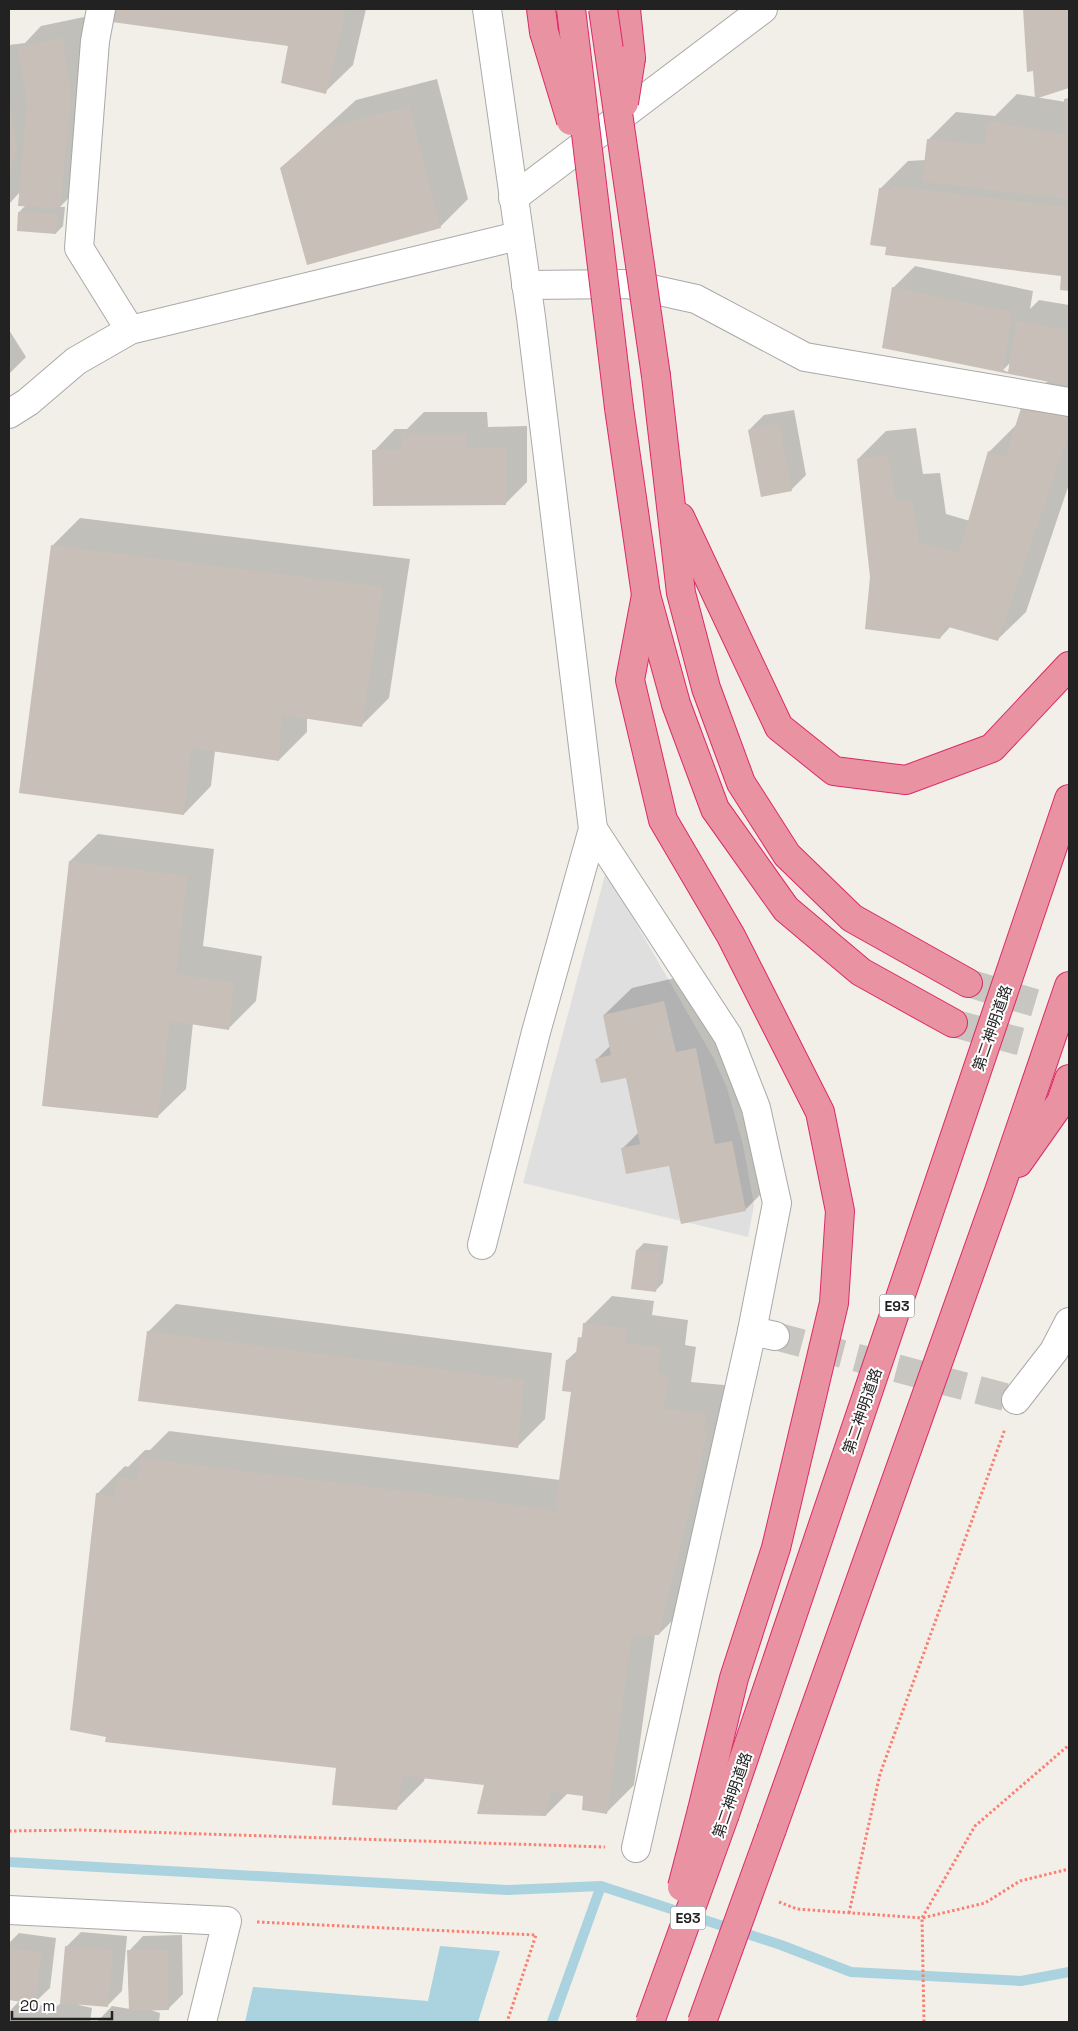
<svg xmlns="http://www.w3.org/2000/svg" width="1078" height="2031" viewBox="0 0 1078 2031" font-family="'Space Grotesk','Noto Sans JP',sans-serif">
	<rect width="100%" height="100%" fill="#f2efe9"/>
	<path fill="#e0dfdf" d="M606 871 714 1059 727 1088 743 1145 754 1205 748 1237 523 1183Z"/>
	<path fill="#aad3df" d="M440 1946 500 1951 478 2022H245L253 1987 428 2001Z"/>
	<g fill="#0003">
		<path d="M111 9H366L353 65 325 92 289 45Z"/>
		<path d="M1024 9H1069V87L1036 97 1034 70H1028Z"/>
		<path d="M84 17 92 75 81 185 60 207H65L63 226 56 233 19 212 26 205 20 192 9 204V45L25 43 41 26Z"/>
		<path d="M437 79 468 199 440 227 281 168 356 100Z"/>
		<path d="M1017 94 1066 102 1069 96V290L1061 289 1062 275 887 246 880 189 908 161 926 160 928 140 956 112 995 116Z"/>
		<path d="M915 266 1033 291 1030 309 1039 300 1069 305V484L1026 612 998 639 951 626 940 638 872 577 858 459 886 431 916 428 923 474 940 473 946 514 970 521 989 452 1017 424 1023 406 1049 380 1011 362 1002 371 893 288Z"/>
		<path d="M9 330 26 357 9 374Z"/>
		<path d="M794 410 806 475 791 490 749 430 764 415Z"/>
		<path d="M424 412H487L488 427 527 426V482L505 504 374 451 395 429H407Z"/>
		<path d="M80 518 410 559 389 698 361 726 307 718V732L279 760 215 751 211 786 184 814 53 545Z"/>
		<path d="M98 834 214 849 203 946 262 956 256 1001 229 1028 193 1023 186 1089 158 1116 70 861Z"/>
		<path d="M692 974 703 1025 723 1021 743 1118 759 1114 773 1182 745 1210 670 1165 622 1149 639 1132 627 1076 597 1059 610 1046 604 1015 632 988Z"/>
		<path d="M644 1243 668 1246 663 1283 656 1290 637 1250Z"/>
		<path d="M612 1296 654 1301 652 1315 688 1320 685 1345 696 1347 691 1382 734 1386 687 1606 659 1634H655L634 1785 606 1813 585 1795 568 1793 546 1815 486 1784 425 1777 424 1781 396 1809 337 1767 97 1494 125 1466 128 1467 145 1450H150L169 1431 560 1480 572 1390 567 1360 578 1350 585 1323Z"/>
		<path d="M176 1304 552 1353 545 1419 517 1447 148 1332Z"/>
		<path d="M81 1932 127 1936 122 1991 107 2006 79 2003V2005L92 2008 90 2022H9V2012L20 2000 9 1999V1943L19 1933 56 1938 50 1988 33 2004 48 2007 46 2015 62 2002 66 1947Z"/>
		<path d="M182 1935 183 1994 168 2009H148L160 2013 159 2022H97L112 2006 130 2009 129 1951 143 1936Z"/>
	</g>
	<g fill="none" stroke-linecap="round" stroke-linejoin="round">
		<g stroke="#aad3df" stroke-width="10">
			<path d="M9 1862 507 1890 601 1886 781 1945 851 1972 1021 1981 1069 1972"/>
			<path d="M552 2022 601 1886"/>
		</g>
	</g>
	<g fill="#c7bfb8">
		<path d="M110 9H346L326 94 281 83 288 46 112 22Z"/>
		<path d="M1023 9H1069V88L1035 99 1033 71 1027 72Z"/>
		<path d="M63 38 71 98 60 208 18 206 27 105 18 47Z"/>
		<path d="M1069 98V199L922 182 927 139 985 145 988 121 1065 134 1064 99Z"/>
		<path d="M9 99 17 149 9 173Z"/>
		<path d="M409 106 441 228 307 265 280 168 327 128Z"/>
		<path d="M893 186 1069 207V291L1060 290 1061 276 885 255 886 247 870 245 879 188 892 189Z"/>
		<path d="M18 212 58 214 56 234 17 231Z"/>
		<path d="M892 287 1012 312 1003 370 1008 372 1017 321 1069 330V386L882 348Z"/>
		<path d="M1022 405 1069 416V433L998 641 945 626 940 639 865 629 870 577 857 459 888 455 896 501 912 500 919 542 959 553 988 451 1005 458Z"/>
		<path d="M779 423 792 491 761 497 748 430Z"/>
		<path d="M401 433H466L467 448 506 447V505L373 506 372 450 401 449Z"/>
		<path d="M51 545 383 587 362 727 282 715 279 761 191 748 184 815 19 793Z"/>
		<path d="M69 861 187 876 176 974 234 983 229 1030 170 1021 158 1118 42 1106Z"/>
		<path d="M664 1001 676 1052 696 1048 715 1144 732 1141 746 1211 681 1224 669 1166 626 1174 621 1148 640 1144 626 1078 601 1083 595 1059 611 1055 603 1015Z"/>
		<path d="M636 1250 661 1253 656 1292 631 1289Z"/>
		<path d="M583 1323 627 1328 625 1343 661 1347 658 1372 669 1375 664 1409 707 1413 704 1431 708 1432 659 1635H632L607 1814 582 1810 583 1796 551 1792 546 1816 477 1814 484 1785 403 1776 397 1810 332 1805 336 1768 105 1742 106 1737 70 1730 96 1493 114 1496 117 1477 138 1480 140 1458 555 1510 571 1392 562 1391 566 1360 575 1361 578 1337 582 1338Z"/>
		<path d="M147 1331 524 1380 518 1448 138 1401Z"/>
		<path d="M65 1946 113 1950 108 2007 60 2003Z"/>
		<path d="M9 1948 42 1952 35 2004 9 2000Z"/>
		<path d="M127 1950H168L169 2010 129 2011Z"/>
		<path d="M44 2016 74 2021V2022H43Z"/>
		<path d="M9 2017 35 2021V2022H9Z"/>
	</g>
	<g fill="none" stroke-linecap="round" stroke-linejoin="round">
		<path stroke="#c8c6c1" stroke-width="28" stroke-dasharray="28 14" stroke-linecap="butt" d="M775 1336 1016 1400"/>
		<g stroke="#c8c6c1" stroke-width="28" stroke-dasharray="28 14" stroke-linecap="butt">
			<path d="M968 983 1069 1013"/>
			<path d="M953 1023 1069 1055"/>
		</g>
		<defs>
			<g id="minor">
				<path d="M101 9 95 41 79 248 130 330"/>
				<path d="M513 198 763 9"/>
				<path d="M526 285 628 284 696 299 805 357 1069 402"/>
				<path d="M9 414 28 402 76 361 130 330 518 236"/>
				<path d="M593 829 728 1036 756 1108 777 1203 752 1331 775 1336"/>
				<path d="M1016 1400 1054 1351 1069 1322"/>
				<path d="M636 1848 752 1331"/>
				<path d="M9 1910 227 1921 202 2022"/>
			</g>
			<path id="tertiary" d="M482 1245 536 1032 593 829 531 317 487 9"/>
			<g id="motorway">
				<path d="M541 9 544 32"/>
				<path d="M626 9 631 58"/>
				<path d="M656 376 681 593 706 688 741 783 787 855 852 918 968 983"/>
				<path d="M619 408 646 595 676 704 715 809 786 909 861 972 953 1023"/>
				<path d="M680 517 779 727 834 771 906 780 992 748 1069 666"/>
				<path d="M646 595 630 680 663 820 731 936 820 1112 840 1211 834 1303 776 1548 734 1678 702 1810"/>
				<path d="M1018 1163 1061 1102 1069 1079"/>
				<path d="M725 1814 1069 799"/>
				<path d="M772 1829 999 1191 1069 986"/>
			</g>
		</defs>
		<use href="#minor" stroke="#a9a9a9" stroke-width="30"/>
		<use href="#tertiary" stroke="#a9a9a9" stroke-width="30"/>
		<use href="#motorway" stroke="#dc2a67" stroke-width="30"/>
		<g stroke="#fa8072" stroke-width="3" stroke-dasharray="2.5 2.5" stroke-linecap="butt">
			<path d="M9 1831 81 1830 605 1847"/>
			<path d="M779 1902 797 1909 922 1918 975 1826 1069 1745"/>
			<path d="M849 1913 880 1774 1005 1429"/>
			<path d="M257 1922 536 1935 507 2022"/>
			<path d="M924 2022 922 1918 985 1903 1020 1881 1069 1869"/>
		</g>
		<use href="#minor" stroke="#fff" stroke-width="28"/>
		<use href="#tertiary" stroke="#fff" stroke-width="28"/>
		<use href="#motorway" stroke="#e892a2" stroke-width="28"/>
		<defs>
			<g id="motorway-bridge">
				<path d="M571 9 619 408"/>
				<path d="M603 9 656 376"/>
				<path d="M544 32 571 121"/>
				<path d="M624 103 631 58"/>
				<path d="M682 1887 702 1810"/>
				<path d="M650 2022 725 1814"/>
				<path d="M702 2022 772 1829"/>
			</g>
		</defs>
		<use href="#motorway-bridge" stroke="#dc2a67" stroke-width="30" stroke-linecap="butt"/>
		<use href="#motorway-bridge" stroke="#e892a2" stroke-width="28"/>
	</g>
	<g text-anchor="middle" dominant-baseline="central" stroke-width="4" stroke-linejoin="round" paint-order="stroke">
		<g fill="#fff" stroke="#646464" stroke-width="1">
			<rect x="879.5" y="1294.5" width="35" height="23" rx="4"/>
			<rect x="670.5" y="1906.5" width="35" height="23" rx="4"/>
		</g>
		<g font-size="14" font-weight="bold" fill="#222">
			<text x="897" y="1306">E93</text>
			<text x="688" y="1918">E93</text>
		</g>
		<g font-size="15" fill="#222" stroke="#fff">
			<text transform="translate(992 1028) rotate(-71)">第二神明道路</text>
			<text transform="translate(862 1411) rotate(-71)">第二神明道路</text>
			<text transform="translate(732 1795) rotate(-71)">第二神明道路</text>
		</g>
	</g>
	<rect width="1078" height="2031" fill="none" stroke="#222222" stroke-width="20"/>
	<path d="M12 2011v8h100v-8" fill="none" stroke="#222222" stroke-width="2.5"/>
	<text x="20" y="2011" font-size="15" fill="#222222" stroke="#ffffff" stroke-width="4" paint-order="stroke">20 m</text>
</svg>
